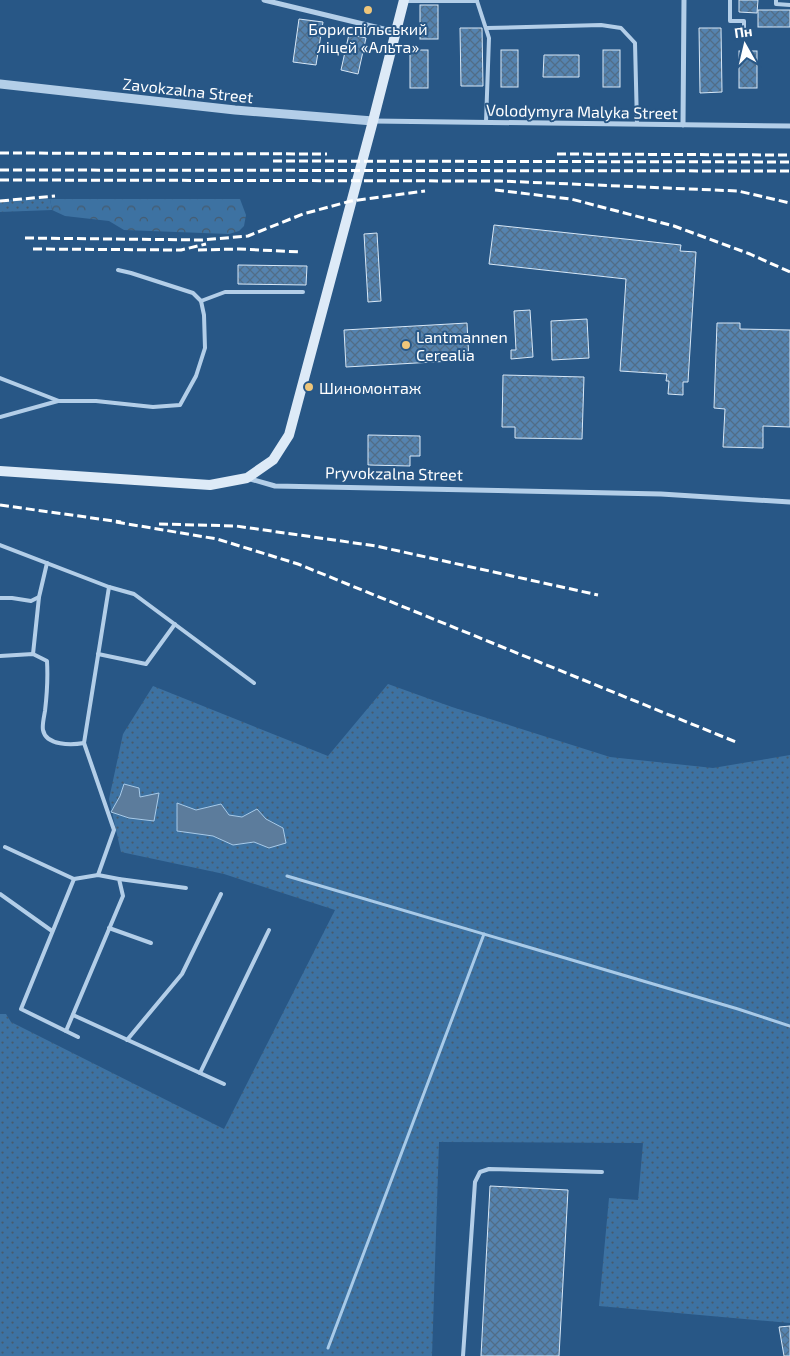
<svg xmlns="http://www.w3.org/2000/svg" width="790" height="1356" viewBox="0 0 790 1356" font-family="'Exo 2',sans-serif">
	<defs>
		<pattern id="green-dots" width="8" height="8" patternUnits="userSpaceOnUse" patternTransform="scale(1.25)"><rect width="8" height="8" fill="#3d72a2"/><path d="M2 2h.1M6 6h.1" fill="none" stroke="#465b6e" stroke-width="1.8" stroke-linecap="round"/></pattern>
		<pattern id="forest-crowns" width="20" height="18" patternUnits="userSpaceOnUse" patternTransform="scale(1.25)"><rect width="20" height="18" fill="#3d72a2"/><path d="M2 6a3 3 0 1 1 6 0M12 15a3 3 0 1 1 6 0" fill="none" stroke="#465b6e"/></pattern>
		<pattern id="building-cross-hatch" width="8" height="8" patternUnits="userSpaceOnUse" patternTransform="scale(1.25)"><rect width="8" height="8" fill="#5583af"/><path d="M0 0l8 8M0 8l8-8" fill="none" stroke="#516d87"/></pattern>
	</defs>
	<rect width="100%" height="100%" fill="#285786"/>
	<g fill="url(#green-dots)">
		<path d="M50 199 52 210 0 212V200Z"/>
		<path d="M388 684 452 707 610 757 713 768 790 755V1323L599 1306 609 1198 638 1200 643 1143 439 1142 432 1356H0V1014H6L11 1022 224 1129 335 910 224 874 121 852 109 799 123 734 153 686 328 756Z"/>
	</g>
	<path fill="url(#forest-crowns)" d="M50 199H240L246 215 244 226 239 231 229 234 124 230 109 221 65 216 52 210Z"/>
	<g fill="#5c7c9c" stroke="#a8cae8">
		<path d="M124 784 139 788 140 797 159 793 154 821 129 818 111 812 120 796Z"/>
		<path d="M177 803 196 810 221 804 229 815 242 817 257 809 266 819 283 828 286 843 269 848 254 842 233 845 213 836 177 831Z"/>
	</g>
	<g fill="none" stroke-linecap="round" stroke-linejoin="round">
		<g stroke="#a8cae8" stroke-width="3">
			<path d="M287 876 738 1009 790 1026"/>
			<path d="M328 1348 484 934"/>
		</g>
	</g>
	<g fill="url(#building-cross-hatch)" stroke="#d7e7f6">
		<path d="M739 0H758L757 13 739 12Z"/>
		<rect x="420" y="5" width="18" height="34"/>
		<rect x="758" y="10" width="32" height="17"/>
		<path d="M299 19 323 22 316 65 293 62Z"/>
		<path d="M460 28H482L483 86H461Z"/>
		<path d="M699 28H721L722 92 700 93Z"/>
		<path d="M349 34 366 38 358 74 341 70Z"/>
		<rect x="410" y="50" width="18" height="38"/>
		<rect x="501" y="50" width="17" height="37"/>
		<rect x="603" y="50" width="17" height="37"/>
		<rect x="739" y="51" width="18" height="37"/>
		<path d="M544 55H579V77H543Z"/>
		<path d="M494 225 681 245 680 251 696 252 688 382H683V395L668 394 669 381H666L667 374 620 371 626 279 489 264Z"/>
		<path d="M377 233 381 301 368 302 364 234Z"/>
		<path d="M238 265 307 266 306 285 238 284Z"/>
		<path d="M530 310 533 357 511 359V350H516L514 311Z"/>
		<path d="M587 319 589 358 552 360 551 321Z"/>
		<path d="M467 323 469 360 346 367 344 330Z"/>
		<path d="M717 323H740V329L790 330V427L763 426V448L723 447 725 409 714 408Z"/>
		<path d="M503 375 584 377 582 439 515 438V427H502Z"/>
		<path d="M368 435 420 436V456H410V466L368 465Z"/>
		<path d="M490 1186 568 1190 559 1356H481Z"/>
		<path d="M790 1326V1356H784L779 1327Z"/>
	</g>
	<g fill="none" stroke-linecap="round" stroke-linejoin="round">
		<g stroke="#b3cee8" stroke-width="4">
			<path d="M730 0V21H744V35"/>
			<path d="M776 0V4L790 5"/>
			<path d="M406 1H477V0"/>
			<path d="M477 1 489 38 486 122"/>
			<path d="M487 28 601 25 621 28 635 43 637 124"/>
			<path d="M201 301 225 292H303"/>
			<path d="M0 378 59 401H96L153 407 180 405 196 376 205 348 204 315 201 301 193 293 131 273 118 270"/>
			<path d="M0 417 58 401"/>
			<path d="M0 545 109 587 134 594 254 683"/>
			<path d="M0 598H12L31 601 39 597 47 563"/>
			<path d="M33 654 39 597"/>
			<path d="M98 654 146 664 175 624"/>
			<path d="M0 656 33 654 47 661C48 678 47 694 45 711 44 717 42 725 43 730 46 746 72 745 84 743"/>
			<path d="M5 847 74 879 98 875 119 879 123 896 66 1031"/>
			<path d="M98 875 114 830 84 743 109 587"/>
			<path d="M74 879 21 1009 78 1037"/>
			<path d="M119 879 186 888"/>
			<path d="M0 894 52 931"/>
			<path d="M109 928 151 943"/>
			<path d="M73 1015 224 1084"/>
			<path d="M127 1040 182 974 221 894"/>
			<path d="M200 1073 269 930"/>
			<path d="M463 1356 475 1182 480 1172 489 1169 602 1172"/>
		</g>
		<g stroke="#b3cee8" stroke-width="5">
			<path d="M264 0 396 32"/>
			<path d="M373 121 790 126"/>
			<path d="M683 125 684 0"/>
			<path d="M247 478 275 486 661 494 790 502"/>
		</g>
		<path stroke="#b3cee8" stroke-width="9" d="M0 84 235 110 373 121"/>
		<path stroke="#ddeaf7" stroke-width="10" d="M0 471 210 485 247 478 273 460 289 435 373 121 404 0"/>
		<g stroke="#fff" stroke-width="3" stroke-dasharray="9 4" stroke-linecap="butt">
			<path d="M0 153 327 154"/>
			<path d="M557 154 790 155"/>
			<path d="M273 161 790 162"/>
			<path d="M0 170 790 171"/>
			<path d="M0 180 500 181 738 191 790 203"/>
			<path d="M495 190 571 199 674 226 750 254 790 272"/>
			<path d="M0 201 55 196"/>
			<path d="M25 238 202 240 248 236 303 214 351 201 425 191"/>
			<path d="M33 249 181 250 206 244"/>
			<path d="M198 250 239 249 301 252"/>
			<path d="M0 505 121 522"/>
			<path d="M116 522 217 539 298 564 736 742"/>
			<path d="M159 524 236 526 376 546 598 595"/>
		</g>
	</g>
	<g fill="#efc67a" stroke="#285786" stroke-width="2">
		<circle cx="368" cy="10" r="5"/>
		<circle cx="406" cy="345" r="5"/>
		<circle cx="309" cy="387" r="5"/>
	</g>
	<g text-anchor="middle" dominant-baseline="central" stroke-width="4" stroke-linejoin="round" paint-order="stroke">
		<g font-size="16" fill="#fff" stroke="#285786" text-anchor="start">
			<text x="368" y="28" text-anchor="middle">Бориспільський<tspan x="368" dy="18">ліцей «Альта»</tspan></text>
			<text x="416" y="336">Lantmannen<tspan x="416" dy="18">Cerealia</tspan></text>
			<text x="319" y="387">Шиномонтаж</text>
		</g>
		<g font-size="16" fill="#fff" stroke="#285786">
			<text transform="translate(188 90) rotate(6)">Zavokzalna Street</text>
			<text transform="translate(582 111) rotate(1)">Volodymyra Malyka Street</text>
			<text transform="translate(394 473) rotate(1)">Pryvokzalna Street</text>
		</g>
	</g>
	<g transform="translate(745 45) rotate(352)" stroke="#285786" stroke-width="4" paint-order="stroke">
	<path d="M0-4L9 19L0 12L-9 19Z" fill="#ffffff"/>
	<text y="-8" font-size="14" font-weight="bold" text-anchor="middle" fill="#ffffff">Пн</text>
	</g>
</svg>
